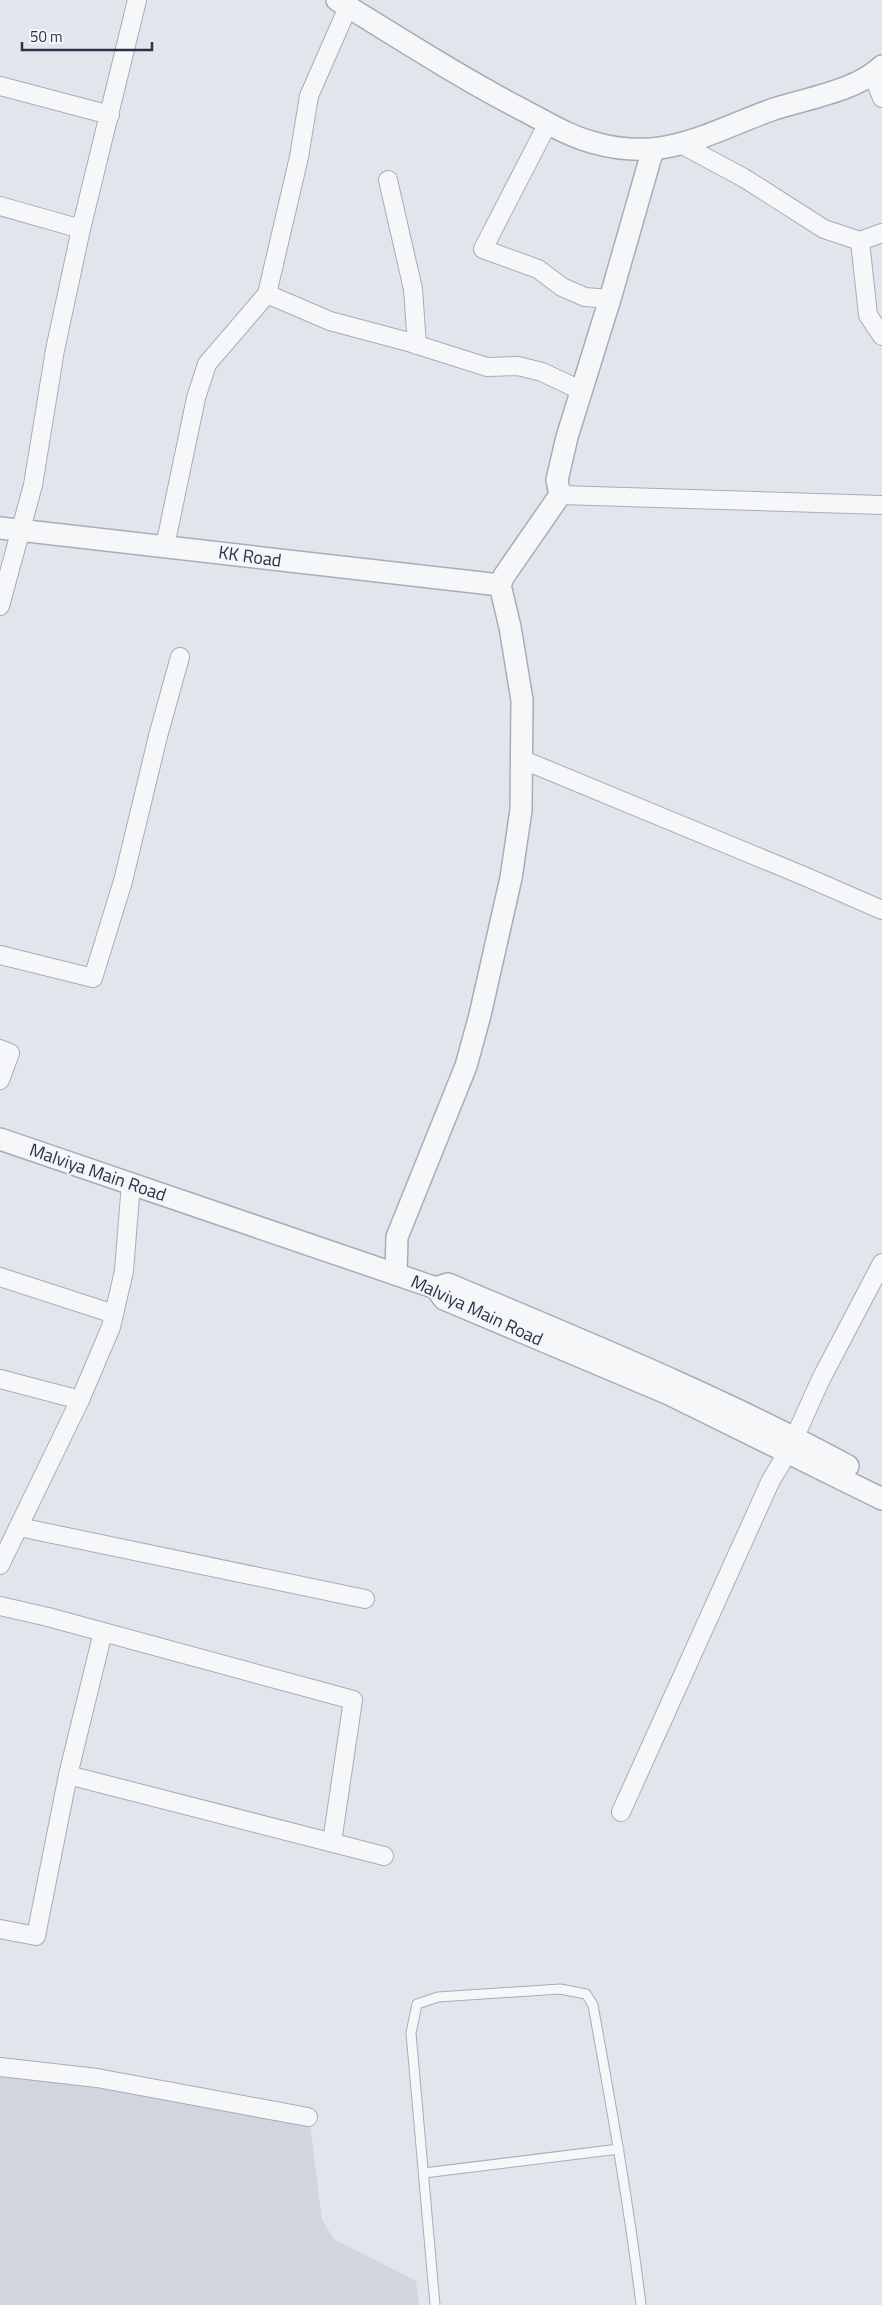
<svg xmlns="http://www.w3.org/2000/svg" width="882" height="2305" viewBox="0 0 882 2305" font-family="'Titillium Web',sans-serif">
	<rect width="100%" height="100%" fill="#e2e6ec"/>
	<path fill="#d0d5de" d="M0 2072 310 2123 322 2220 334 2239 416 2281 419 2305H0Z"/>
	<g fill="none" stroke-linecap="round" stroke-linejoin="round">
		<defs>
			<g id="service">
				<path d="M424 2173 619 2149"/>
				<path d="M435 2305 411 2033 417 2004 438 1997 560 1989 586 1994 593 2005C611 2105 629 2204 641 2305"/>
			</g>
			<g id="minor">
				<path d="M873 75 882 98"/>
				<path d="M0 86 110 115"/>
				<path d="M548 123 483 249 538 269 562 287 585 297 610 299"/>
				<path d="M679 143 744 178 824 229 860 241"/>
				<path d="M388 180 413 289 417 345"/>
				<path d="M0 206 81 229"/>
				<path d="M882 233 860 241 868 315 882 336"/>
				<path d="M267 294 299 157 309 96 348 7"/>
				<path d="M560 495 882 505"/>
				<path d="M165 546 196 398 207 364 267 294 330 321 405 341 487 367 518 366 542 372 580 390"/>
				<path d="M0 606 33 485 55 350 81 229 137 0"/>
				<path d="M521 759 804 876 882 910"/>
				<path d="M0 955 93 978 123 881 158 736 180 657"/>
				<path d="M0 1049 10 1053 0 1080"/>
				<path d="M0 1277 114 1314"/>
				<path d="M0 1379 80 1400"/>
				<path d="M19 1527 365 1599"/>
				<path d="M0 1565 80 1400 111 1327 124 1271 131 1183"/>
				<path d="M0 1606 48 1617 353 1700 332 1842"/>
				<path d="M68 1775 384 1856"/>
				<path d="M621 1812 771 1480 788 1452 821 1379 882 1263"/>
				<path d="M0 1929 36 1936 68 1775 103 1632"/>
				<path d="M0 2067 97 2078 308 2117"/>
			</g>
			<g id="tertiary">
				<path d="M337 0C398 37 459 77 523 110 546 122 570 137 595 143 612 148 634 150 652 149 694 145 734 123 774 109 808 98 856 91 882 66"/>
				<path d="M0 528 500 585"/>
				<path d="M0 1139 436 1288 444 1299 669 1394 882 1499"/>
				<path d="M396 1274 397 1237 466 1066 480 1015 511 878 521 810 522 700 510 627 500 585 504 576 560 495 557 480 567 437 610 299 653 149"/>
				<path d="M436 1288 448 1284C583 1341 719 1396 848 1466"/>
			</g>
		</defs>
		<use href="#service" stroke="#a7adb7" stroke-width="11"/>
		<use href="#minor" stroke="#a7adb7" stroke-width="20"/>
		<use href="#tertiary" stroke="#a7adb7" stroke-width="24"/>
		<use href="#service" stroke="#f6f7f9" stroke-width="9"/>
		<use href="#minor" stroke="#f6f7f9" stroke-width="18"/>
		<use href="#tertiary" stroke="#f6f7f9" stroke-width="21"/>
	</g>
	<g text-anchor="middle" dominant-baseline="central" stroke-width="4" stroke-linejoin="round" paint-order="stroke">
		<g font-size="18" fill="#293345" stroke="#f2f5f9">
			<text transform="translate(250 556) rotate(8)">KK Road</text>
			<text transform="translate(98 1172) rotate(19)">Malviya Main Road</text>
			<text transform="translate(477 1310) rotate(25)">Malviya Main Road</text>
		</g>
	</g>
	<path d="M22 42v8h130v-8" fill="none" stroke="#293345" stroke-width="2.5"/>
	<text x="30" y="42" font-size="15" fill="#293345" stroke="#f2f5f9" stroke-width="4" paint-order="stroke">50 m</text>
</svg>
